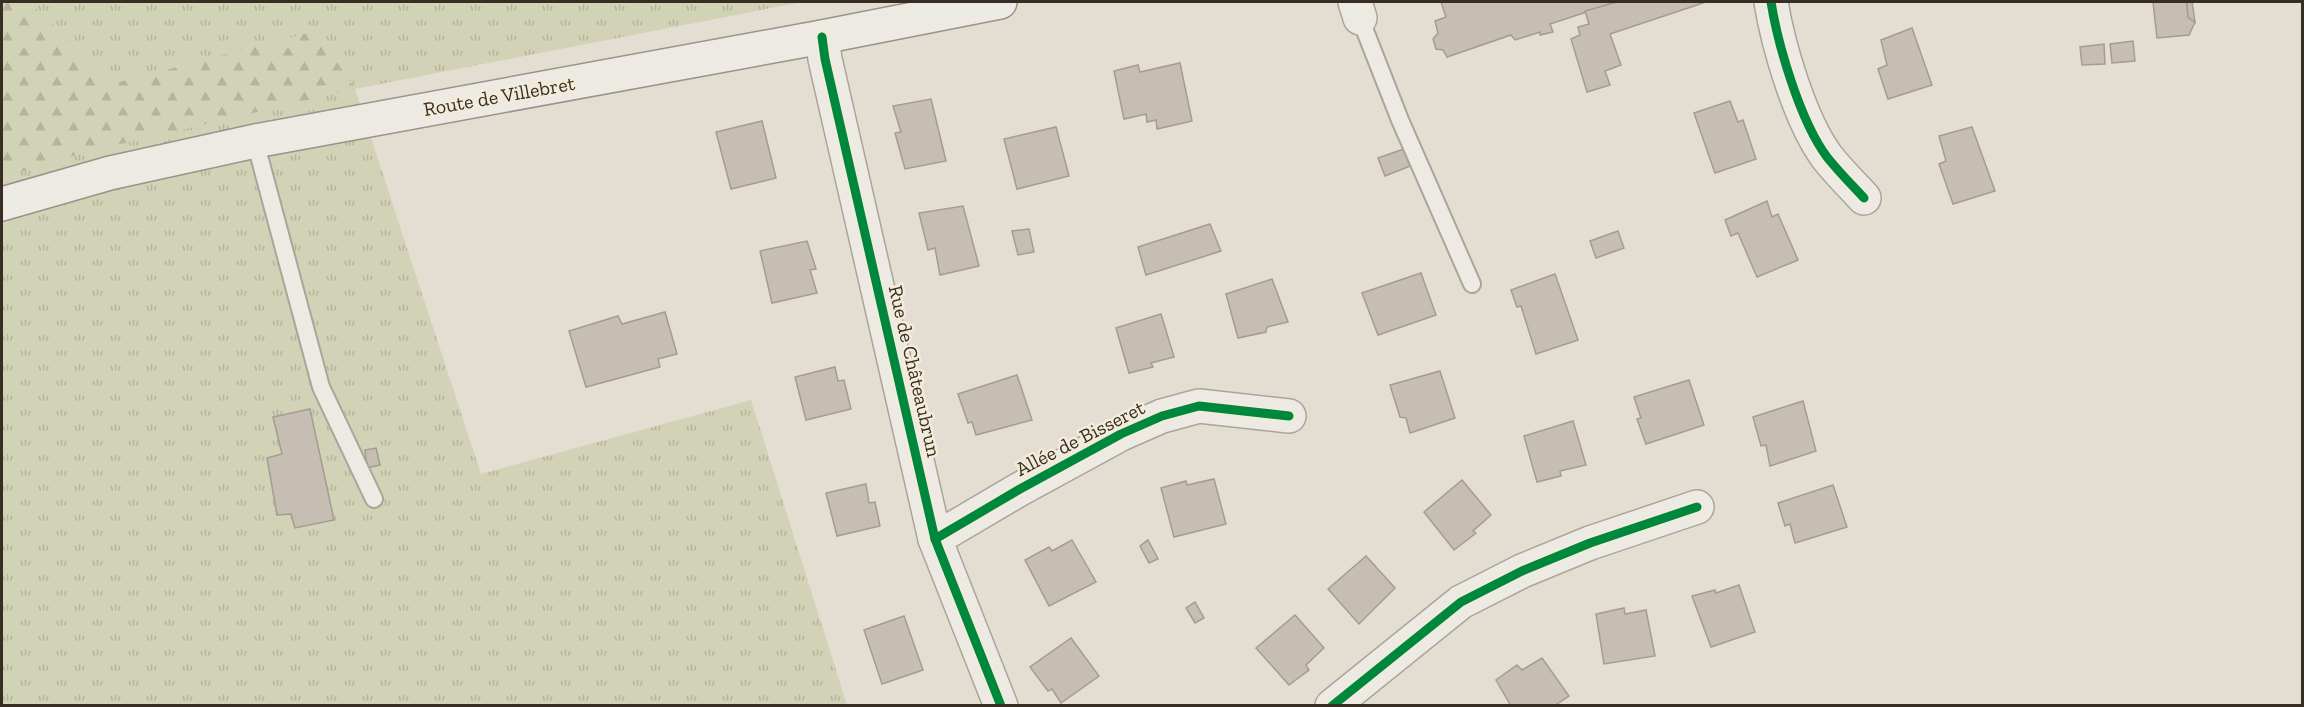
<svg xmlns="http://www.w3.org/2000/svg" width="2304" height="707" viewBox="0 0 2304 707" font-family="'Zilla Slab',serif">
	<defs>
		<pattern id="grass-tufts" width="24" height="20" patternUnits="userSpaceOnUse" patternTransform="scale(1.5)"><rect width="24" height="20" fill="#d1d2b6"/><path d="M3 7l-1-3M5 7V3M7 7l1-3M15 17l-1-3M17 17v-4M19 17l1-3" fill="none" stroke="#b4b59c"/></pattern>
		<pattern id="forest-firs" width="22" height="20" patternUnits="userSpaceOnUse" patternTransform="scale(1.5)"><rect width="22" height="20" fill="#d1d2b6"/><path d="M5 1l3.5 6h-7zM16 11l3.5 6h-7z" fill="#b4b59c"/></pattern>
	</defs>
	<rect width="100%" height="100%" fill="#e4ded2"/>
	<path fill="url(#grass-tufts)" d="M2 2H802L355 89 481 474 751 400 847 705H2Z"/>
	<path fill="url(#forest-firs)" d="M2 2H29L116 83 316 31 355 89 82 153 2 178Z"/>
	<g fill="#c7beb3" stroke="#a49b91" stroke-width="1.5">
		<path d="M1441 2H1617L1550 24 1553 32 1540 35V32L1515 40 1511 35 1447 57 1443 50 1436 49 1433 39 1438 33 1435 21 1446 17Z"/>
		<path d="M1617 2H1706L1610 34 1621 65 1605 71 1610 85 1587 92 1571 39 1580 35 1578 27 1589 24 1585 11Z"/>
		<path d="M2153 2H2187L2188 17 2195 22 2189 35 2157 38Z"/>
		<path d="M2187 2H2192L2195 22 2188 17Z"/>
		<path d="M1912 28 1932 85 1888 99 1878 69 1887 65 1881 40Z"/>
		<path d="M2133 41 2135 61 2112 63 2110 44Z"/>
		<path d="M2104 44 2105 64 2082 65 2080 47Z"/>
		<path d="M1180 63 1192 121 1157 129 1156 120 1147 122 1146 114 1124 119 1114 71 1138 65 1140 72Z"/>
		<path d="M931 99 946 161 905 169 895 133 901 132 893 106Z"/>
		<path d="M1730 101 1738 122 1743 120 1756 159 1715 173 1694 113Z"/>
		<path d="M762 121 776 178 731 189 716 132Z"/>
		<path d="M1056 127 1069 176 1017 189 1004 139Z"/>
		<path d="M1972 127 1995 191 1953 204 1939 164 1946 161 1939 136Z"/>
		<path d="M1404 149 1410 166 1385 176 1378 158Z"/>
		<path d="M1767 201 1772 217 1778 214 1798 260 1757 277 1738 233 1731 236 1725 220Z"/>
		<path d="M963 206 979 266 940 275 935 248 928 250 919 213Z"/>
		<path d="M1210 224 1221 251 1146 275 1138 247Z"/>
		<path d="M1029 229 1034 252 1018 255 1012 231Z"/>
		<path d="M1618 231 1624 248 1596 258 1590 241Z"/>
		<path d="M807 241 816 269 810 270 817 293 772 303 760 251Z"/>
		<path d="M1421 273 1436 315 1378 335 1362 293Z"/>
		<path d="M1555 274 1578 340 1536 354 1521 306 1517 307 1511 290Z"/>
		<path d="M1272 279 1288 322 1267 327 1266 332 1238 338 1226 294Z"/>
		<path d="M665 312 677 354 658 359 660 367 586 387 569 331 618 316 622 324Z"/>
		<path d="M1161 314 1174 357 1151 363 1153 367 1129 373 1116 328Z"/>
		<path d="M835 367 838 381 844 380 851 409 806 420 795 377Z"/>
		<path d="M1440 371 1455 418 1410 433 1406 418 1400 417 1390 385Z"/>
		<path d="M1017 375 1032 420 976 435 972 422 968 423 958 394Z"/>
		<path d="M1689 380 1704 425 1646 444 1637 419 1641 418 1634 397Z"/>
		<path d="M1803 401 1816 451 1770 466 1766 445 1761 446 1753 417Z"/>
		<path d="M310 409 334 520 295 528 291 514 277 515 267 458 282 454 273 417Z"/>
		<path d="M1573 421 1586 465 1560 471 1561 476 1537 482 1524 436Z"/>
		<path d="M376 448 380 465 367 468 365 450Z"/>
		<path d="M1214 479 1226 524 1174 537 1161 488 1186 481 1187 485Z"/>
		<path d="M1462 480 1491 515 1473 531 1476 533 1454 550 1424 512Z"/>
		<path d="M866 484 869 503 875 502 880 526 837 536 826 493Z"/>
		<path d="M1833 485 1847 527 1795 543 1790 524 1785 526 1778 503Z"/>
		<path d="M1072 540 1096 582 1049 606 1025 560 1049 547 1052 551Z"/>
		<path d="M1148 540 1158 559 1149 563 1140 546Z"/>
		<path d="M1366 556 1395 588 1359 624 1328 589Z"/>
		<path d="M1739 585 1755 632 1711 647 1692 596 1715 590 1716 593Z"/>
		<path d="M1195 602 1204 618 1195 623 1186 608Z"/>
		<path d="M1624 608 1625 614 1646 610 1655 656 1604 664 1596 614Z"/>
		<path d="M1295 615 1324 648 1306 665 1309 670 1289 685 1256 648Z"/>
		<path d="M904 616 923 670 882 684 864 630Z"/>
		<path d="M1071 638 1099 676 1061 703 1052 689 1048 691 1030 667Z"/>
		<path d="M1542 658 1569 696 1554 706H1511L1496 680 1517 665 1522 670Z"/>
	</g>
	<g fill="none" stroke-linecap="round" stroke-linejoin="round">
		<defs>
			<g id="service">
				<path d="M1360 18 1400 120 1472 284"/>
				<path d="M255 141 321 387 374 499"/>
			</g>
			<g id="minor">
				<path d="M1355 2 1360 18"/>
				<path d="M1771 2C1778 45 1800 121 1827 157 1838 171 1851 184 1864 198"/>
				<path d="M822 37 825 59 935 539 1001 706"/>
				<path d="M935 539 1020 489 1121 434 1162 416 1199 406 1289 416"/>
				<path d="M1332 706 1461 602 1522 571 1590 543 1697 507"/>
			</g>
			<path id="secondary" d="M2 204 110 173 255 141 822 37 1000 2"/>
		</defs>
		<use href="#service" stroke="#aaa49a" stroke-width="20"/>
		<use href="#minor" stroke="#aaa49a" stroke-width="36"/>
		<use href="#secondary" stroke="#99938a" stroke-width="36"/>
		<use href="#service" stroke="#eceae3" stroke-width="16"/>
		<use href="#minor" stroke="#eceae3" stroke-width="33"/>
		<use href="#secondary" stroke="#eceae3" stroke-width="33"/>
		<defs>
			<g id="cycleway">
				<path d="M1771 2C1778 45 1800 121 1827 157 1838 171 1851 184 1864 198"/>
				<path d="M822 37 825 59 935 539 1001 706"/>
				<path d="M935 539 1020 489 1121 434 1162 416 1199 406 1289 416"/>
				<path d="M1332 706 1461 602 1522 571 1590 543 1697 507"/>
			</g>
		</defs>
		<use href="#cycleway" stroke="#f3ecda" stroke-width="13"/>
		<use href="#cycleway" stroke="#00873e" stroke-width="9"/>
	</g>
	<g text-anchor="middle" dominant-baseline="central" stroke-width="5" stroke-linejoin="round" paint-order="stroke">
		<g font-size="20" fill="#382d22" stroke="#f3ecda">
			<text transform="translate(499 96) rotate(-10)">Route de Villebret</text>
			<text transform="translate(915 371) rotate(77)">Rue de Châteaubrun</text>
			<text transform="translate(1080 438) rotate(-27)">Allée de Bisseret</text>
		</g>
	</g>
	<rect width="2304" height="707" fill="none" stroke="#382d22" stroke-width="6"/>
</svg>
